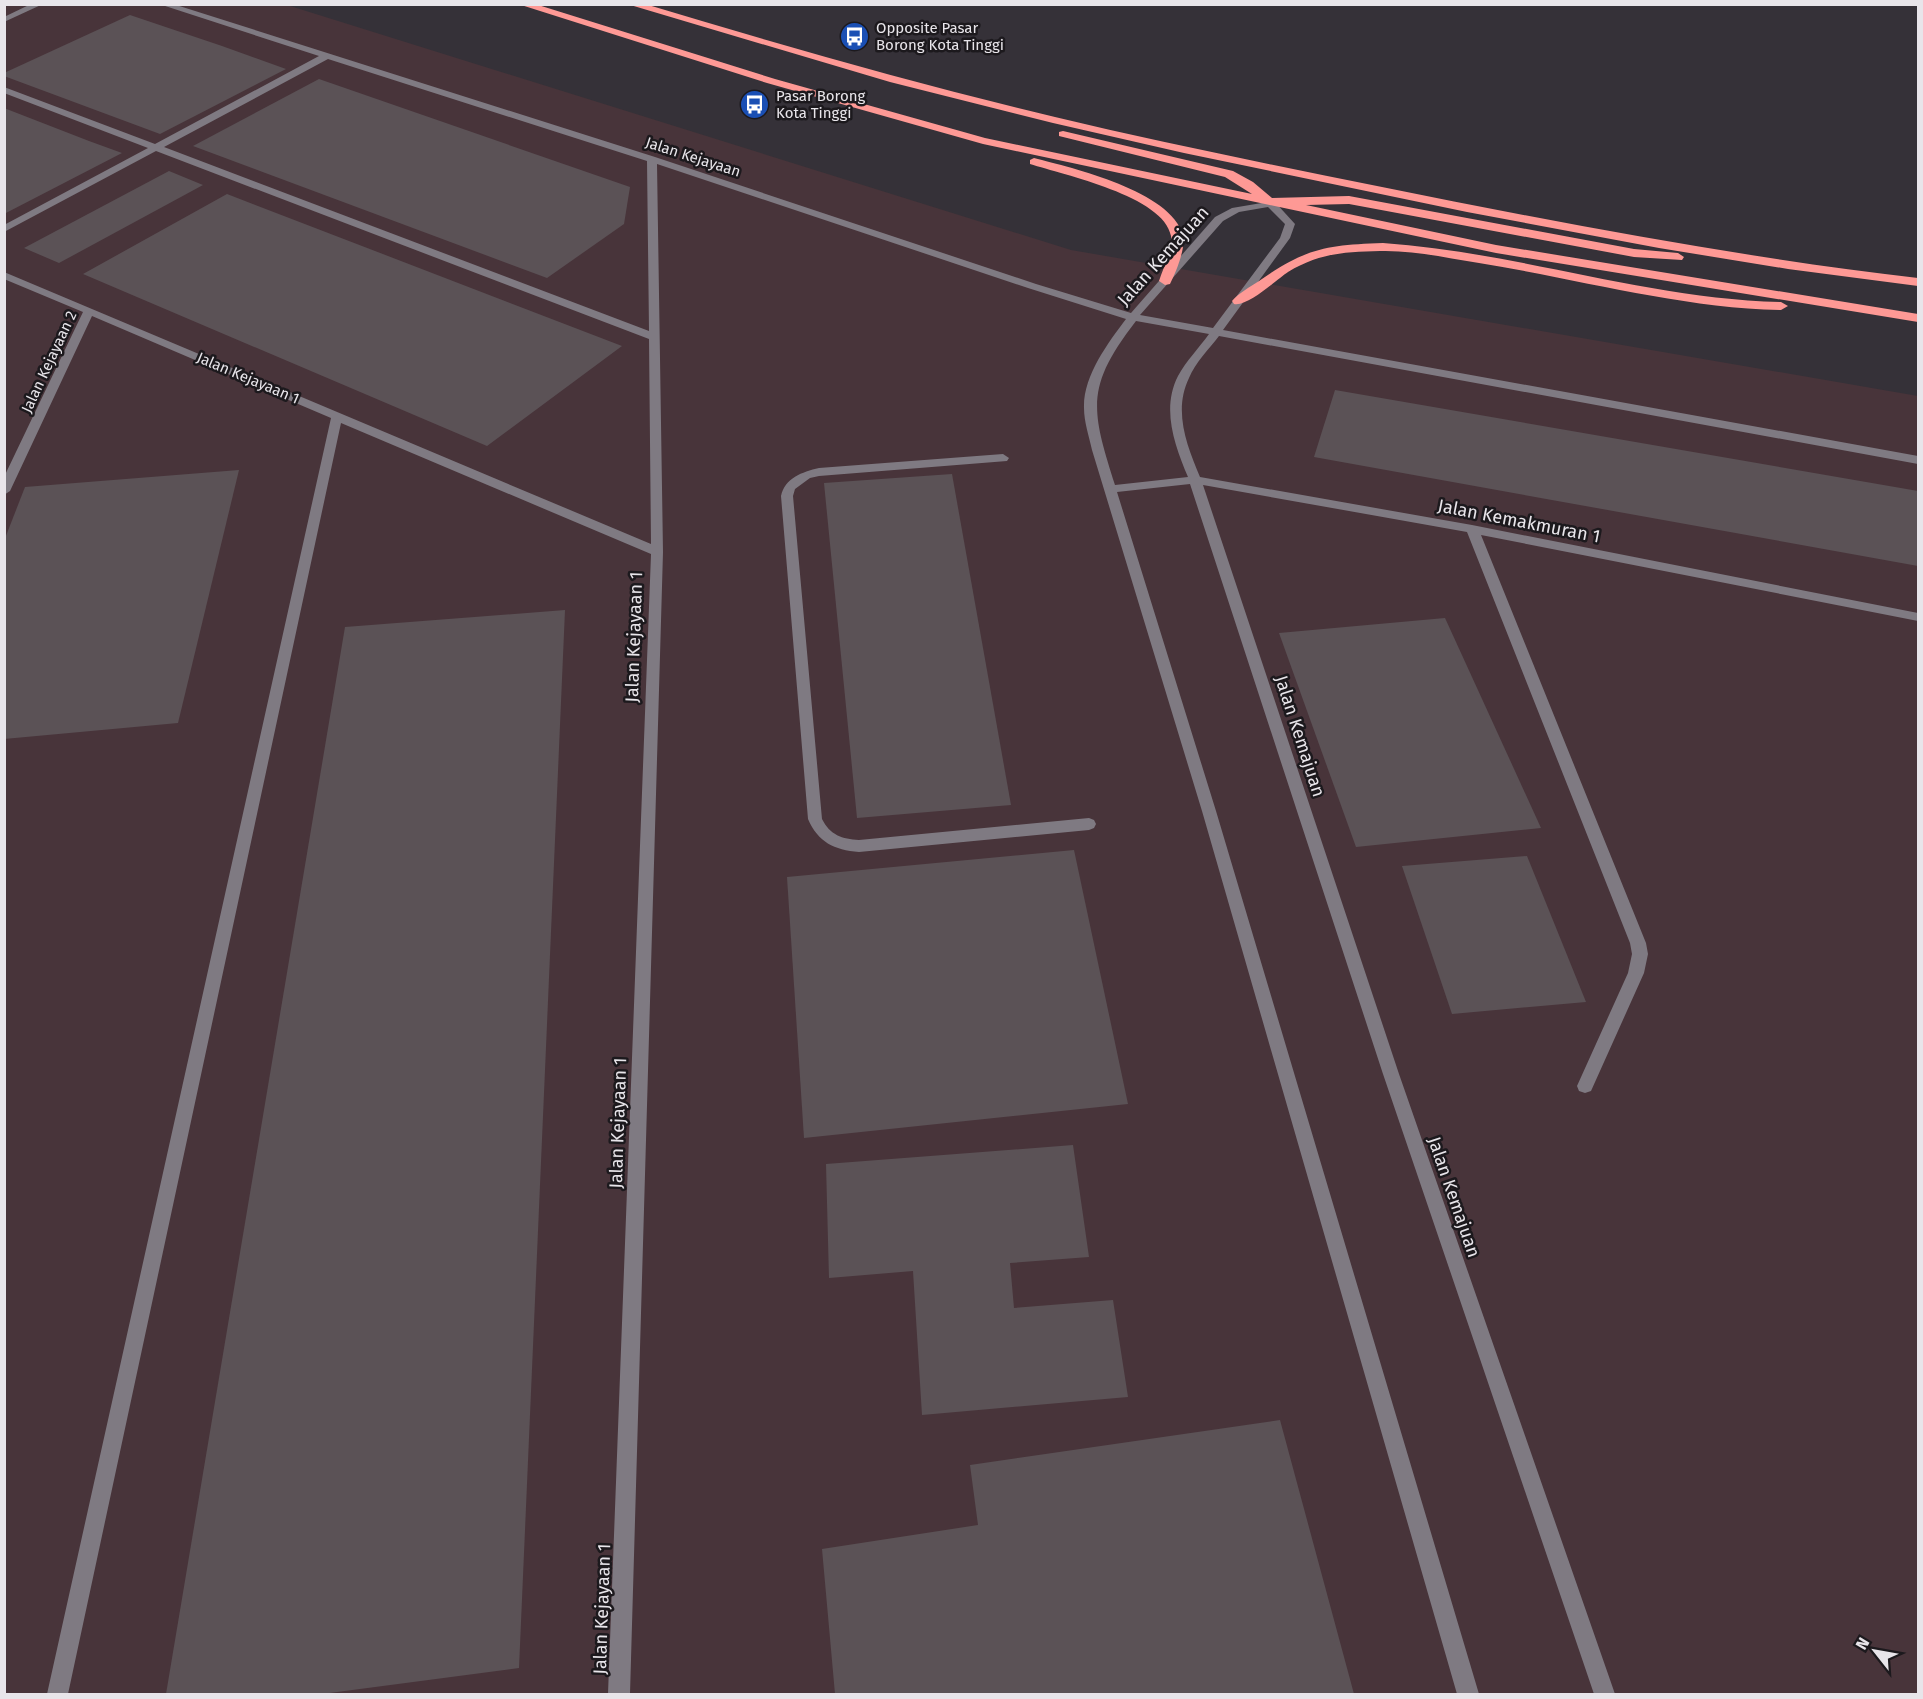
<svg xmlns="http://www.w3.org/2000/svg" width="1923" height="1699" viewBox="0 0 1923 1699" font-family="'Fira Sans',sans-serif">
	<rect width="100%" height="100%" fill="#353138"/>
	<path fill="#48343a" d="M5 5H287L1071 250 1918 396V1694H5Z"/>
	<g fill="#5b5256">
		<path d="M130 15 222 46 286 69 160 134 4 76V73Z"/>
		<path d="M319 79 630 187 624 224 547 278 193 146Z"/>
		<path d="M4 108 89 141 122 153 4 214Z"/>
		<path d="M169 171 203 185 59 263 24 248Z"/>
		<path d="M227 194 375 251 622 346 487 446 83 274Z"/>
		<path d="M1335 390 1918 491V566L1314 457Z"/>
		<path d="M239 470 178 723 4 739V541L25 487Z"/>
		<path d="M952 474 1011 805 857 818 824 483Z"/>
		<path d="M565 610 519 1668 322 1694H166L345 627Z"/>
		<path d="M1445 618 1541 828 1356 847 1279 633Z"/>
		<path d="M1074 850 1128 1104 804 1138 787 877Z"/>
		<path d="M1527 856 1586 1002 1452 1014 1402 866Z"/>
		<path d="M1073 1145 1089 1257 1010 1263 1014 1308 1113 1300 1128 1397 922 1415 913 1271 829 1278 826 1164Z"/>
		<path d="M1280 1420 1354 1694H835L822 1549 978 1525 970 1465Z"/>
	</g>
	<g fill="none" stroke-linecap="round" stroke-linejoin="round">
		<g fill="#7f7a82" fill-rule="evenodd">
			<path d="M31 4H43L4 22V17Z"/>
			<path d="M159 4H173L655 157 1036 284 1131 313 1215 217 1232 208 1274 201 1295 224 1290 238 1223 330 1918 456V464L1219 336C1209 349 1195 363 1189 378 1173 411 1187 446 1200 477L1472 525 1918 613V621L1481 535 1646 943 1648 954 1644 973 1591 1091 1585 1093 1579 1091 1577 1086 1628 973 1632 954 1630 943 1467 532 1203 485 1399 1074 1615 1694H1594L1383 1074 1190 484 1117 492 1216 811 1479 1694H1457L1202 811 1092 450C1089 436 1084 422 1084 408 1083 376 1108 343 1126 319L1028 288 657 164 663 552 630 1694H608L651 554 341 423 68 1694H47L331 418 92 316 10 491 4 495V477L83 312 4 279V272L651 544 649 339 156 151 4 232V225L148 148 4 93V87L155 144 319 56ZM328 59 647 161 649 331 164 147ZM1268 207 1285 224 1280 238 1213 328 1140 315 1223 221 1239 212ZM1136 321 1209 334C1199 348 1186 361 1178 376 1161 409 1175 446 1188 477L1115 485C1091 409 1085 387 1136 321Z"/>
			<path d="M1003 454 1009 458 1007 461 819 476 810 478 795 489 793 496 822 819C830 835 842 839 859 840L1089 818 1094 820 1096 824 1094 828 1089 830 859 852C834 850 818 842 808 819L781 496C785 478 802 472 819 468Z"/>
		</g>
		<g fill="#fe9995" fill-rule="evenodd">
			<path d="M518 4H535L775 79 985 138 1252 194 1225 177 1059 136V132L1063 131 1233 171 1253 182 1272 198 1349 196 1634 249 1678 253 1684 257 1682 260 1634 257 1349 204 1306 205 1496 245 1918 314V322L1496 253 983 144 767 83Z"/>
			<path d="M627 4H645C781 45 917 84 1055 117 1164 143 1273 165 1382 187 1560 223 1738 257 1918 278V286L1788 269 1659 248 1467 212 1184 153 1053 123 890 82Z"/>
			<path d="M1034 158C1073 168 1171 191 1183 235 1186 248 1176 272 1170 284L1165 285 1159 281C1163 268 1173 250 1171 236 1164 196 1064 175 1030 164V160Z"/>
			<path d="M1383 243C1516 252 1648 299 1781 302L1788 306 1781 310C1680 308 1579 279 1479 263 1446 258 1413 250 1380 251 1345 252 1319 253 1288 272 1276 280 1248 307 1234 304L1232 301C1239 293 1250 287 1259 281 1306 248 1327 245 1383 243Z"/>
		</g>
	</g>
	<defs>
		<symbol id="bus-disc" viewBox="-11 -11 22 22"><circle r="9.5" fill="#1a4fb4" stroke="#1c191d"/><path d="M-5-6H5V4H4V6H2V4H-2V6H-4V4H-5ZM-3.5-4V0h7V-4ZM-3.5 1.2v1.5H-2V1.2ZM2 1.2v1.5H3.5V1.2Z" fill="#fff"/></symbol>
	</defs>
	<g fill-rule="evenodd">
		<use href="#bus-disc" x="838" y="20" width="33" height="33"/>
		<use href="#bus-disc" x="738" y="88" width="33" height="33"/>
	</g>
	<g text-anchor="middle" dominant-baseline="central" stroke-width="5" stroke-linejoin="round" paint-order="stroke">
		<g font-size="15" fill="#e8e5ea" stroke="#1c191d" text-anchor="start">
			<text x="876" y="28">Opposite Pasar<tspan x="876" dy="17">Borong Kota Tinggi</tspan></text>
			<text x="776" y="96">Pasar Borong<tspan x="776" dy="17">Kota Tinggi</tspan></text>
		</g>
		<g font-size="15" fill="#e8e5ea" stroke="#1c191d">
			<text transform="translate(693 157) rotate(18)">Jalan Kejayaan</text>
			<text transform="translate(49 362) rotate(-65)">Jalan Kejayaan 2</text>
			<text transform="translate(248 378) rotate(23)">Jalan Kejayaan 1</text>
		</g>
		<g font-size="18" fill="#e8e5ea" stroke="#1c191d">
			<text transform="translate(1163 256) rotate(-48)">Jalan Kemajuan</text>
			<text transform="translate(1519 521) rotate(11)">Jalan Kemakmuran 1</text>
			<text transform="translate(634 637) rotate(-88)">Jalan Kejayaan 1</text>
			<text transform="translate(1300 736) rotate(72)">Jalan Kemajuan</text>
			<text transform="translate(618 1123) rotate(-88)">Jalan Kejayaan 1</text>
			<text transform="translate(1454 1197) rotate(71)">Jalan Kemajuan</text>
			<text transform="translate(602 1609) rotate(-88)">Jalan Kejayaan 1</text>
		</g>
	</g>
	<rect width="1923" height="1699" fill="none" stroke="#e8e5ea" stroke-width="12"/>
	<g transform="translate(1875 1651) rotate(301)" stroke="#1c191d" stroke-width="4.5" paint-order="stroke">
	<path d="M0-4.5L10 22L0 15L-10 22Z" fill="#e8e5ea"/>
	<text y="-9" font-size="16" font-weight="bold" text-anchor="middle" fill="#e8e5ea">N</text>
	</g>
</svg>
